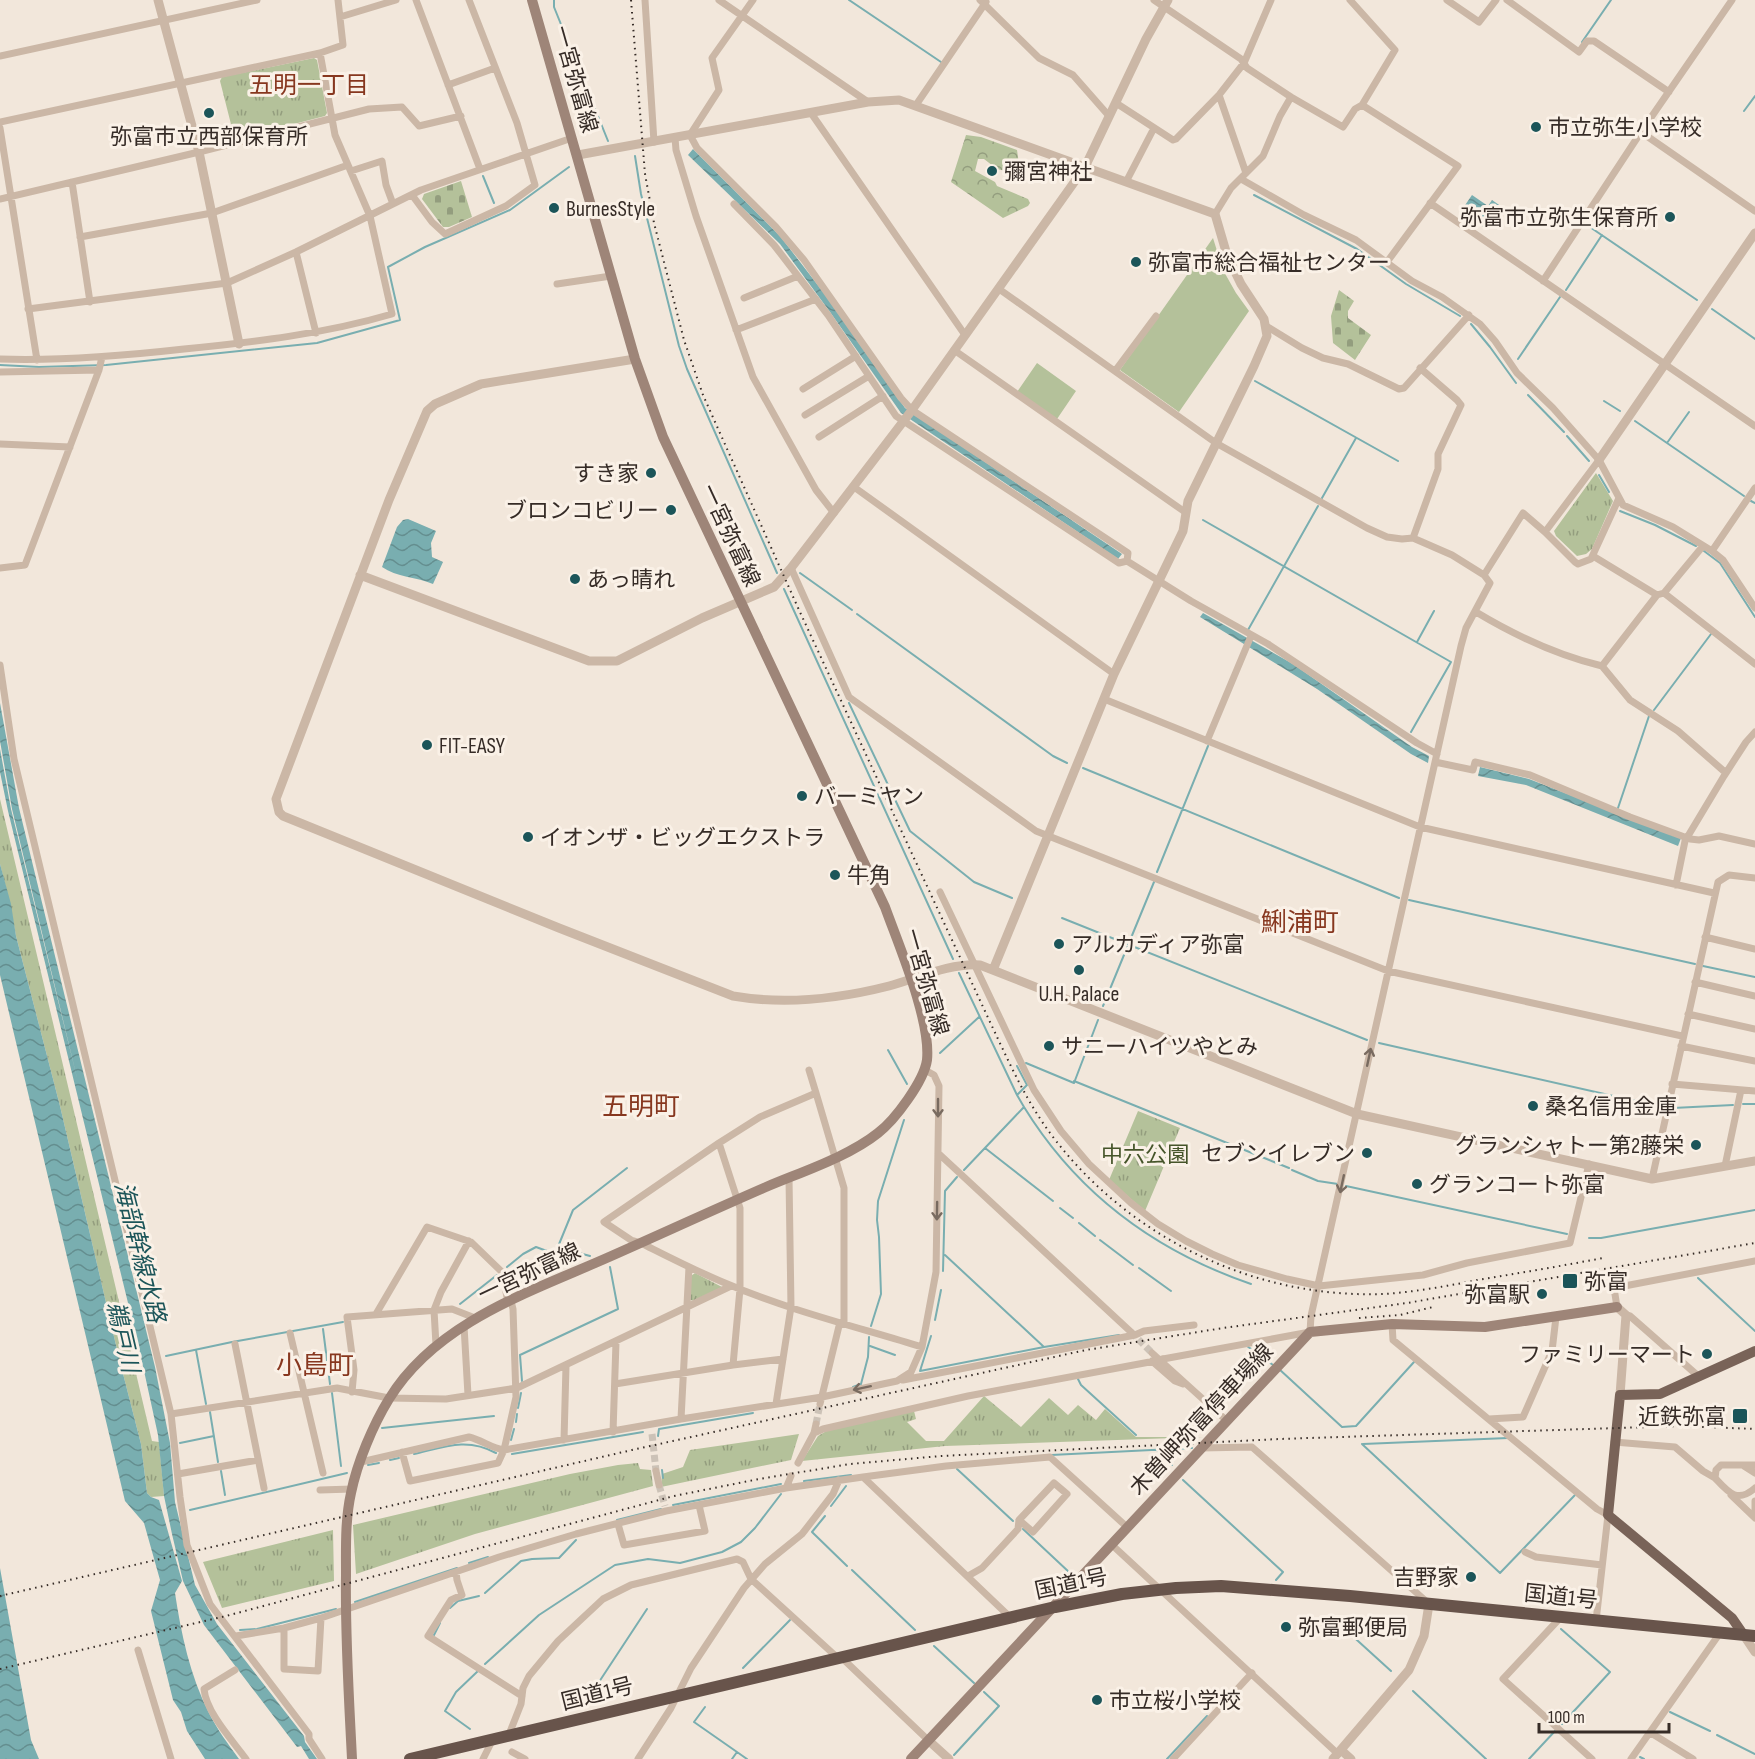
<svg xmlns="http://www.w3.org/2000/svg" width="1755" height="1759" font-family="'Sofia Sans Condensed','Noto Sans JP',sans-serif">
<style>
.grass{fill:url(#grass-tufts)}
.forest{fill:url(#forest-crowns)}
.cemetery{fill:url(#cemetery-stones)}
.pitch{fill:#b4c19a}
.water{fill:url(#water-waves)}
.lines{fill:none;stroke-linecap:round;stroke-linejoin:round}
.stream{stroke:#79aeb0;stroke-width:2}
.minor-tunnel{stroke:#ccc2b7;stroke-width:7;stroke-dasharray:7 3.5;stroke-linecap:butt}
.minor{stroke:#cbb7a6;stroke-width:7}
.tertiary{stroke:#cbb7a6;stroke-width:9}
.secondary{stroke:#9e8578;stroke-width:10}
.primary{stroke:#796358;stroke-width:10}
.trunk{stroke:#68544b;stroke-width:12}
.rail{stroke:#362c27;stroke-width:2;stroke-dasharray:1.5 4.5;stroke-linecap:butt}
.minor-bridge{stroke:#cbb7a6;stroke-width:7}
.oneway{stroke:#796b60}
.poi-dot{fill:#1c5559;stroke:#faf1e7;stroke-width:2}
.labels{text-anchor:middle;stroke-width:6;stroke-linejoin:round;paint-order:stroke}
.street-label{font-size:22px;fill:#362c27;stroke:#faf1e7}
.poi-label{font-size:22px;fill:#362c27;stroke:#faf1e7;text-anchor:start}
.park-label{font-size:22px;fill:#46552a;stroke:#faf1e7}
.neighbourhood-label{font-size:24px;fill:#87371f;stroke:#faf1e7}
.water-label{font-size:24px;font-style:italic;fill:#1c5559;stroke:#faf1e7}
.quarter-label{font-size:26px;fill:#87371f;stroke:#faf1e7}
</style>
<defs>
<pattern id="grass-tufts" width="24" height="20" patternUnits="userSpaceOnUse" patternTransform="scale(1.5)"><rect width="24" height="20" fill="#b4c19a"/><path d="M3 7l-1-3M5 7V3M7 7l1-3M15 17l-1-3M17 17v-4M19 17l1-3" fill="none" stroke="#939d7e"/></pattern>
<pattern id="forest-crowns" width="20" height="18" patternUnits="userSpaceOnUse" patternTransform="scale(1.5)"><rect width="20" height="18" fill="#b4c19a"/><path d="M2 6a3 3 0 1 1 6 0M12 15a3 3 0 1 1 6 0" fill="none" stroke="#939d7e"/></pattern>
<pattern id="cemetery-stones" width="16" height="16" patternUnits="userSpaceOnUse" patternTransform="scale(1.5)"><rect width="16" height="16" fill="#b4c19a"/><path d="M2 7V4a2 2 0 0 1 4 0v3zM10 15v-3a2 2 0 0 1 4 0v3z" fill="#939d7e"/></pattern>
<pattern id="water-waves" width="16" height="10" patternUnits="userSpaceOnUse" patternTransform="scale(1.5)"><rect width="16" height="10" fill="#79aeb0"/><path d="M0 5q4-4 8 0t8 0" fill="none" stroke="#648e8f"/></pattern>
</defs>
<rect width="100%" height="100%" fill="#f2e7db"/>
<path class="grass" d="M314,58L317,60L327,113L325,116L239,138L234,136L220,81L222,77Z
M1596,473L1613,501L1592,549L1586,554L1577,556L1556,536L1554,531Z
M0,799L152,1441L159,1442L164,1496L151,1497L147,1493L141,1444L119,1358L60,1106L16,936L10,904L0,864Z
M1138,1111L1180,1128L1145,1211L1109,1180Z
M695,1273L722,1287L695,1301L690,1300L691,1276Z
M984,1396L1021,1427L1049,1398L1068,1415L1078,1405L1096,1420L1105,1409L1136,1437H1204L945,1446L802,1461L818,1436L828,1430L914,1411L916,1419L907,1422L926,1441H944Z
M799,1434L791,1460L661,1487L662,1474L683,1467L690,1450Z
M638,1463L640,1469L651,1470L653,1486L475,1534L356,1574L353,1525L570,1474L618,1465Z
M333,1530L334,1581L222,1608L203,1562Z"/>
<path class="forest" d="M966,135L981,137L1017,150L1019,164L1014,173L997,169L984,159H978L975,171L995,182L997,186L1028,199L1030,203L1028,206L1003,218L951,182Z"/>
<path class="cemetery" d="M461,181L472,217L449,227H443L422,199L424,194Z
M1339,290L1354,301L1348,311V318L1371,335L1355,360L1333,343L1331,316Z"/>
<path class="pitch" d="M1213,238L1223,270L1236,293L1249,311L1179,412L1120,370Z
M1037,363L1076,391L1057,419L1017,392Z"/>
<path class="water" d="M693,149L780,236L837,310L905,408L1122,554L1118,559L901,413L830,312L780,244L688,155Z
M1472,195L1488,206L1492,200L1502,207L1486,229L1461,211Z
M408,519L436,531L431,543L432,557L443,562L433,584C417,577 396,577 382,567L397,527L403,520Z
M1203,613L1293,664L1412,747L1429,756L1428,763L1411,754L1317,689L1200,617Z
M0,703L19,808L155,1367L170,1443L175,1502L195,1585L217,1624L304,1736L305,1742L317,1759H309L301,1746L297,1747L204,1625L183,1581L172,1534L164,1496L158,1435L139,1348L8,811L0,772V749L11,809L79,1086L12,809L0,741Z
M1480,767L1529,779L1681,838L1678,846L1526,785L1478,776Z
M0,864L11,904L16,936L60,1106L119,1358L141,1444L147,1493L151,1497L159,1500L182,1581L175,1593C181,1633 190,1676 209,1713C217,1729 228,1744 239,1759H205L187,1731L181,1712L173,1700L151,1611L160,1580L144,1523L125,1501L0,975Z
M0,1568L31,1740L39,1759H0Z"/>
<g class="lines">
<path class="stream" d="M554,0V7L608,141
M849,0L941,62
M1582,42L1611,0
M1744,111L1755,96
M635,156L641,194L679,346L687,369L777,573
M483,176L494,203
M1254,195L1357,249L1406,284L1460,316
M1584,223L1697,300
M1566,290L1602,235
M1712,309L1755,339
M1471,324L1490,347L1516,383
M1518,359L1560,297
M0,365L39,367L106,365L317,343L400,320L388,267L425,247L510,210L569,167
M1255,381L1398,461
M1528,395L1564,432
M1604,401L1620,411
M1635,421L1744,496
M1567,436L1589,461
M1667,443L1689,412
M1599,475L1609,492
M1322,498L1356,438
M1751,501L1755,503
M1620,511L1655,525L1696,546
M1203,520L1451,662L1411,732
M1704,551L1720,563L1755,617
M800,573L852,610
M784,589L953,959
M857,614L1053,756L1067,763
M1248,630L1318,506
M1417,642L1434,611
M849,703L910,831L974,882L1012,898
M1654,710L1711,634
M1083,768L1399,898
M1618,808L1649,716
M1157,872L1208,746
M1409,900L1695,964
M1062,918L1367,1040
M1703,966L1755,977
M959,973L1017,1095
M1103,1006L1154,882
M1379,1043L1662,1107
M888,1050L907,1084
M940,1053L979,1017
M1026,1063L1074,1083L1098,1020
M1074,1081L1289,1168
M1743,1104H1755
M1024,1107C1077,1193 1155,1251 1251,1284
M1673,1108L1733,1105
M985,1148L1053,1201
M964,1170L1024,1107L1017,1095L1027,1085L1017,1066
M1292,1170L1318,1181L1338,1184
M1346,1186L1567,1234
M1060,1208L1073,1218
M1079,1223L1095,1236
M1589,1238H1601L1755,1210
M1100,1240L1133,1265
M557,1247L590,1256
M945,1255L1044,1347
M507,1267L523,1254L536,1247L555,1254L573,1210L627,1168
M1139,1268L1171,1291
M943,1271L945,1191L957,1177
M1698,1278L1755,1331
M460,1304L497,1275
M935,1320L941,1290
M871,1326L881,1294L879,1237L877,1220L878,1201L904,1120
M323,1329L330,1384
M931,1336L920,1371L1044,1347L1119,1335
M870,1346L895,1355
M1247,1346L1273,1365
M196,1350L206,1404
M166,1356L232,1342L343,1322
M1279,1369L1342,1427L1356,1426L1414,1362
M1078,1379L1081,1385L1136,1435
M522,1381L520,1355L618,1309L610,1267
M853,1387L861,1384L868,1357L869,1337
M332,1393L341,1466
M518,1408L521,1393
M210,1412L218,1462
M516,1422L517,1414
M382,1428L494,1416
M658,1436L659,1429L753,1413
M511,1440L514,1429
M180,1443L214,1436
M1362,1444L1500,1573L1575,1495
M1363,1444L1508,1438
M1157,1450L1172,1465
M414,1454C444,1447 467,1437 496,1453
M512,1454L643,1432
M1051,1455L1192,1448
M390,1460L399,1458
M368,1465L379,1463
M957,1469L1013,1521
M662,1470L663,1478
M221,1471L225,1495
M1183,1480L1283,1572L1276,1580
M804,1481L851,1475
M673,1505L781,1484
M831,1506L846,1486
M190,1510L347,1473
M825,1516L812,1532L847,1566
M617,1520L661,1509
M1023,1529L1070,1573
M469,1563L488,1557
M852,1570L915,1630
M485,1593L521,1561L532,1559L559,1558L576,1540
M355,1602L457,1568
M450,1608L458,1601L479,1596
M1336,1621L1391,1671
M1561,1629L1610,1672L1562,1724
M240,1630L257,1629L336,1609
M434,1635L440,1623
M934,1646L974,1683
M485,1664L539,1615L615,1565L648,1559L680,1563L722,1552L741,1542L755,1528L781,1494
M743,1668L790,1620
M597,1685L647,1609
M1413,1691L1486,1759
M705,1707L694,1722L737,1752
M1670,1712L1710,1731
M470,1729L445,1711L456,1692L479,1670
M1717,1735L1755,1754
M954,1755L999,1706L984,1692
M1640,1757L1644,1759
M732,1759L737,1752L747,1759
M1167,1759L1207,1716
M1529,1759L1555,1731"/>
<path class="minor-tunnel" d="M1131,1332L1152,1353
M816,1424L820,1404
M652,1434L656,1471
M659,1485L665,1506"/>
<path class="minor" d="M416,0L480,169
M645,0L654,142
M719,0L868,102
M753,0L712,58L719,90L690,135L697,148L776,227L804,260L901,398L912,410L1128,553L1127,561L1191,601L1268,644L1417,743L1437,754
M980,0L1039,58L1073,75L1109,116
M1154,0L1241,59L1247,68L1291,97
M1447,0L1479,22L1496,0
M1507,0L1579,52L1587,41H1594L1669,92
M1732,0L1641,132L1755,211
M340,17L396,0
M0,56L257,0
M448,85L495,68
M1219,95L1246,173
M1116,103L1173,140L1176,139L1219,95L1244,63L1271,0
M916,105L986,2
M1362,105L1458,166L1387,262
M811,113L965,335
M0,122L320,53L343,45L338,0
M0,128L37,360
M675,138L676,150L696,216L753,377L816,490L834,513
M351,171L382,161L386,185L393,204
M1241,179L1304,215L1356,240L1412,281L1442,297L1480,324L1495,341L1517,373L1553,408L1599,460L1623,505L1673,527L1712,551L1723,560L1755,608
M72,182L90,302
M1126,182L1154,128
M412,195L432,222L445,234L506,206L535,185L517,123L469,0
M0,199L199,152L369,109L402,107L419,126L461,116
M1430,203L1755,426
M734,204L774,245L828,315L896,416L1119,563L1127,561
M1215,214L1231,188L1263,156L1280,116L1291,97L1343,127L1355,109L1362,105L1395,50L1350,0
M80,237L212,213L348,165
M296,252L316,333
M1543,281L1641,132
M557,284L611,276
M999,289L1216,443L1367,528L1387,537L1402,539L1413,538L1452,555L1484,575L1490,583L1466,628L1461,646L1311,1316L1310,1332L1163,1359
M744,298L798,276
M28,309L227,283L296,252L421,190L572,138
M1266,326L1302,348L1323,358L1348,364L1399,389L1404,388L1469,315
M736,330L816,299
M954,350L1185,512
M0,359C61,361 122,356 184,349C254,342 324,334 392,314L370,216L335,135L320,53
M1115,371L1156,316
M0,372L99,370
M803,389L856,356
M805,415L869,376
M819,437L883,396
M0,444L70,447
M854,487L1114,674
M1545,532L1575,562L1578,564L1591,559L1619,498
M1413,538L1438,469V454L1461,405L1457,400L1420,368
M1712,551L1755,488
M1593,556L1657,595
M0,568L25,565L99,370L102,357
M791,568L849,697L1036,831L1388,971L1682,1036
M1484,575L1523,513L1545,532L1599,460
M1664,593L1755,664
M1476,612C1516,636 1556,655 1602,666L1657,595L1664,593L1703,546
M0,665L14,759L171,1414L180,1497L187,1545L210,1604L309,1734V1739L322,1759
M1602,666L1630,700L1678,731L1726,773
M1104,699L1420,827L1714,893
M1207,741L1251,636
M1435,762L1473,770L1475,762L1530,775L1630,817L1690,839L1699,840L1719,836L1755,844
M1676,885L1685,841L1724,776L1746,742L1755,732
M940,892L1034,1090L1061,1131L1089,1164L1131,1203L1158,1224L1186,1241L1212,1254L1238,1265L1287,1279L1319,1286L1423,1275L1467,1263L1570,1243L1589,1164
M1705,937L1755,949
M1695,982L1755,996
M1688,1014L1755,1029
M1681,1046L1755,1061
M809,1070L816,1093
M1672,1084L1755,1091
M719,1143L740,1208V1289L733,1365
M938,1153L1131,1332
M1725,1166L1741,1090
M1652,1179L1718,882L1729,875L1755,878
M1617,1307L1614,1288L1755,1261
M376,1314L427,1227L471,1242L502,1272L507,1297L511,1301L513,1309L516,1397L504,1450L498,1463L410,1481L402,1452
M1626,1315L1630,1316L1697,1375
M1392,1324L1393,1340L1597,1509L1608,1515L1596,1621
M464,1326L468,1395
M290,1333L323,1473
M235,1344L264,1488
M436,1345L434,1310L441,1292L469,1241
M1152,1353L1226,1420
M1152,1361L1175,1381L1183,1384
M903,1380L1135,1335L1144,1331L1194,1325
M615,1384L733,1365L783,1359
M352,1392L354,1370L347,1317L452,1309L475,1318
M776,1404L791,1307L789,1178
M820,1404L839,1326L844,1323V1188L816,1093L760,1117L719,1143L604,1222L631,1240L641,1243C669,1257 696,1271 725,1283C788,1310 857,1327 922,1347
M171,1414L337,1388L389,1398L446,1399L517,1388L731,1286
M681,1419L689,1267
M1489,1419L1523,1417L1552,1351L1556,1317
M613,1432L616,1342
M814,1433L823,1429L968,1396L1155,1361
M564,1440L566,1366
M1614,1442L1675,1447L1703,1471L1715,1478
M1201,1448L1252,1447L1427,1602
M361,1462L469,1437C482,1440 491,1448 504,1450L681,1419L822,1397L897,1381L911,1372L922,1347L936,1272L939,1086L934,1075L925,1070
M798,1463L814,1433L816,1424
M1755,1465H1721L1716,1470L1715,1478C1728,1492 1737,1504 1755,1488
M1744,1466L1755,1473
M656,1471L659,1485
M178,1474L258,1460
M791,1476L786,1488L863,1477L1011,1618
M863,1477L946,1466L1050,1457L1127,1527
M320,1490L352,1489
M1731,1495L1755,1518
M1755,1501V1510
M618,1524L624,1545L705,1531L699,1505
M1111,1544L1338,1754
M1525,1552L1536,1557L1602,1565
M456,1572L457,1580L462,1595L451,1600L428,1636L522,1696
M968,1576L982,1568L1018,1529L1019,1520L1054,1483L1067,1494L1033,1532L1019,1520
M751,1579L839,1659
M1561,1617L1503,1679L1592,1759
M284,1628V1669L318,1671L321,1618
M236,1636L284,1628L321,1618L499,1557L576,1534L666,1511L786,1488
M138,1650L171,1759
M842,1658L928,1740
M235,1670L204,1689C206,1712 232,1740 246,1759
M1651,1733L1693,1759
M508,1737L521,1704L523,1688L529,1676L558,1641L603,1599L631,1585L737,1559L743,1562L751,1579
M512,1752L525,1759
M483,1759L492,1741
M638,1759L671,1708L691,1668L744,1588L765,1564L802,1534L833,1494L839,1480
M1173,1759L1252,1673
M1631,1759L1720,1633"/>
<path class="tertiary" d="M158,0L199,152L239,344
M578,155L868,102L899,100L1215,214L1227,255L1241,284L1264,319L1267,336L1254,366L1188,501L1183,531L1114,674L993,970
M635,359L481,384L435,404L427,411L389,500L276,799L279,812L283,816L559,928L733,996C785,1005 838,999 889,986C918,978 950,963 980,965L1357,1114L1652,1179L1755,1161
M1599,460L1755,233
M360,575L589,661H617L702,618L774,587L791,568L912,410L1085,167L1146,39L1168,0
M1617,1307L1626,1315L1620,1395
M1743,1634L1755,1652
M928,1740L949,1759
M1341,1750L1351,1759
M1333,1759L1409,1670L1424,1636L1429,1604"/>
<path class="secondary" d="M352,1759C349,1698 345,1637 346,1575C346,1548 345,1520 351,1493C357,1463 373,1425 389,1399C436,1322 530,1292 609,1257C661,1234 713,1210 766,1187C801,1172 848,1157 878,1133C895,1120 924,1081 927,1060C931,1020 899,946 885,907L663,437L635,359L532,0
M911,1759L1310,1332L1392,1324L1485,1327L1617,1307"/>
<path class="primary" d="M1743,1634L1732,1618L1608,1515L1620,1395L1660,1394L1755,1351"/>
<path class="trunk" d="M410,1759L1055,1607L1122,1594L1176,1588L1221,1586L1350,1596L1755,1636"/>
<path class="rail" d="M631,0L645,174L654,223L684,340L703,395L799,610L990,1022C1008,1060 1025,1099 1050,1133C1127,1237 1254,1299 1384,1294C1415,1292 1447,1286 1478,1280C1520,1273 1561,1266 1603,1258
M1359,1318L1400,1315L1433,1307
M0,1596L632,1450L1086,1350L1223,1328L1407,1303L1755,1243
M0,1669L226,1616L674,1496L759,1479L850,1464L941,1456L1279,1439L1680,1426L1755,1429"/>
<path class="minor-bridge" d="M1155,1361L1163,1359"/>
</g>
<defs><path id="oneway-shaft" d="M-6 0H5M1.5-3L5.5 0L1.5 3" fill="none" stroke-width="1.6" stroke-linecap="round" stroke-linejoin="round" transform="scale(1.5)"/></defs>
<g class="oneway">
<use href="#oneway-shaft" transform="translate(1369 1057) rotate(-78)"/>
<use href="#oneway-shaft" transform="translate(938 1108) rotate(90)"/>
<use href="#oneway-shaft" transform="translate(1342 1184) rotate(102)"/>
<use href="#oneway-shaft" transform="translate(937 1211) rotate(91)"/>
<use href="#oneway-shaft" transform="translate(862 1388) rotate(168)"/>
</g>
<g class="poi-dot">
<circle cx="209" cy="113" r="6"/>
<circle cx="1536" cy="127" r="6"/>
<circle cx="992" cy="171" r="6"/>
<circle cx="554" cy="208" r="6"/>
<circle cx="1670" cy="217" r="6"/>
<circle cx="1136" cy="262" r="6"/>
<circle cx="651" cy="473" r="6"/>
<circle cx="671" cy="510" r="6"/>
<circle cx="575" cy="579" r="6"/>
<circle cx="427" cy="745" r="6"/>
<circle cx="802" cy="796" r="6"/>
<circle cx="528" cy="837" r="6"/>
<circle cx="835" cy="875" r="6"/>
<circle cx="1059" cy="944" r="6"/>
<circle cx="1079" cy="970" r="6"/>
<circle cx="1049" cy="1046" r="6"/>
<circle cx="1533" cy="1106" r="6"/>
<circle cx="1696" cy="1145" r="6"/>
<circle cx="1367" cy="1153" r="6"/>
<circle cx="1417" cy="1184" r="6"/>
<rect x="1562" y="1273" width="16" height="16" rx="3"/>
<circle cx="1542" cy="1294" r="6"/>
<circle cx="1707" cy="1354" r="6"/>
<rect x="1732" y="1408" width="16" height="16" rx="3"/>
<circle cx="1471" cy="1577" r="6"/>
<circle cx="1286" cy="1627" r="6"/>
<circle cx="1097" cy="1700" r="6"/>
</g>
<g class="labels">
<g class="street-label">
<text transform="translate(576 79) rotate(74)" y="8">一宮弥富線</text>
<text transform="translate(731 535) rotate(65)" y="8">一宮弥富線</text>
<text transform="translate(927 982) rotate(74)" y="8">一宮弥富線</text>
<text transform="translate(529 1272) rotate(-25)" y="8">一宮弥富線</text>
<text transform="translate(1201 1419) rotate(-47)" y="8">木曽岬弥富停車場線</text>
<text transform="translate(1071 1583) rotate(-12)" y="8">国道1号</text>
<text transform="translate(1561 1596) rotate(6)" y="8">国道1号</text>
<text transform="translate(597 1693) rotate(-14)" y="8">国道1号</text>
</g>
<g class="poi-label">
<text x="1548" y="135">市立弥生小学校</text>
<text x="209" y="144" text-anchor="middle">弥富市立西部保育所</text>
<text x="1004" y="179">彌宮神社</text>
<text x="566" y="216">BurnesStyle</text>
<text x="1658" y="225" text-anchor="end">弥富市立弥生保育所</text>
<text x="1148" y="270">弥富市総合福祉センター</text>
<text x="639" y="481" text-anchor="end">すき家</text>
<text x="659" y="518" text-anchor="end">ブロンコビリー</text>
<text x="587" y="587">あっ晴れ</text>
<text x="439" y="753">FIT-EASY</text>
<text x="814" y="804">バーミヤン</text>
<text x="540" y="845">イオンザ・ビッグエクストラ</text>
<text x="847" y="883">牛角</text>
<text x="1071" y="952">アルカディア弥富</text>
<text x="1079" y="1001" text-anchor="middle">U.H. Palace</text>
<text x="1061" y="1054">サニーハイツやとみ</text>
<text x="1545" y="1114">桑名信用金庫</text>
<text x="1684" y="1153" text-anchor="end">グランシャトー第2藤栄</text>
<text x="1355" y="1161" text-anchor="end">セブンイレブン</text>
<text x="1429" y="1192">グランコート弥富</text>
<text x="1584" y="1289">弥富</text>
<text x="1530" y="1302" text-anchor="end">弥富駅</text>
<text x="1695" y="1362" text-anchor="end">ファミリーマート</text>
<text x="1726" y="1424" text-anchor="end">近鉄弥富</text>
<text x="1459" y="1585" text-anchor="end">吉野家</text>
<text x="1298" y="1635">弥富郵便局</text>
<text x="1109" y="1708">市立桜小学校</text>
</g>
<g class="park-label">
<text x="1145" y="1162">中六公園</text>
</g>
<g class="neighbourhood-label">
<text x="309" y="93">五明一丁目</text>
</g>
<g class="water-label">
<text transform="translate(140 1252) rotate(76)" y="8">海部幹線水路</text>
<text transform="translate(123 1337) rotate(77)" y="8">鵜戸川</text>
</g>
<g class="quarter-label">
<text x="1300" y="931">鯏浦町</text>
<text x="641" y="1115">五明町</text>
<text x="315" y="1374">小島町</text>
</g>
</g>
<path d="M1539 1723v9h130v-9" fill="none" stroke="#362c27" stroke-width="3"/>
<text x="1548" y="1723" font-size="18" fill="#362c27" stroke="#faf1e7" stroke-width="4.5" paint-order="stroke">100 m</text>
</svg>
